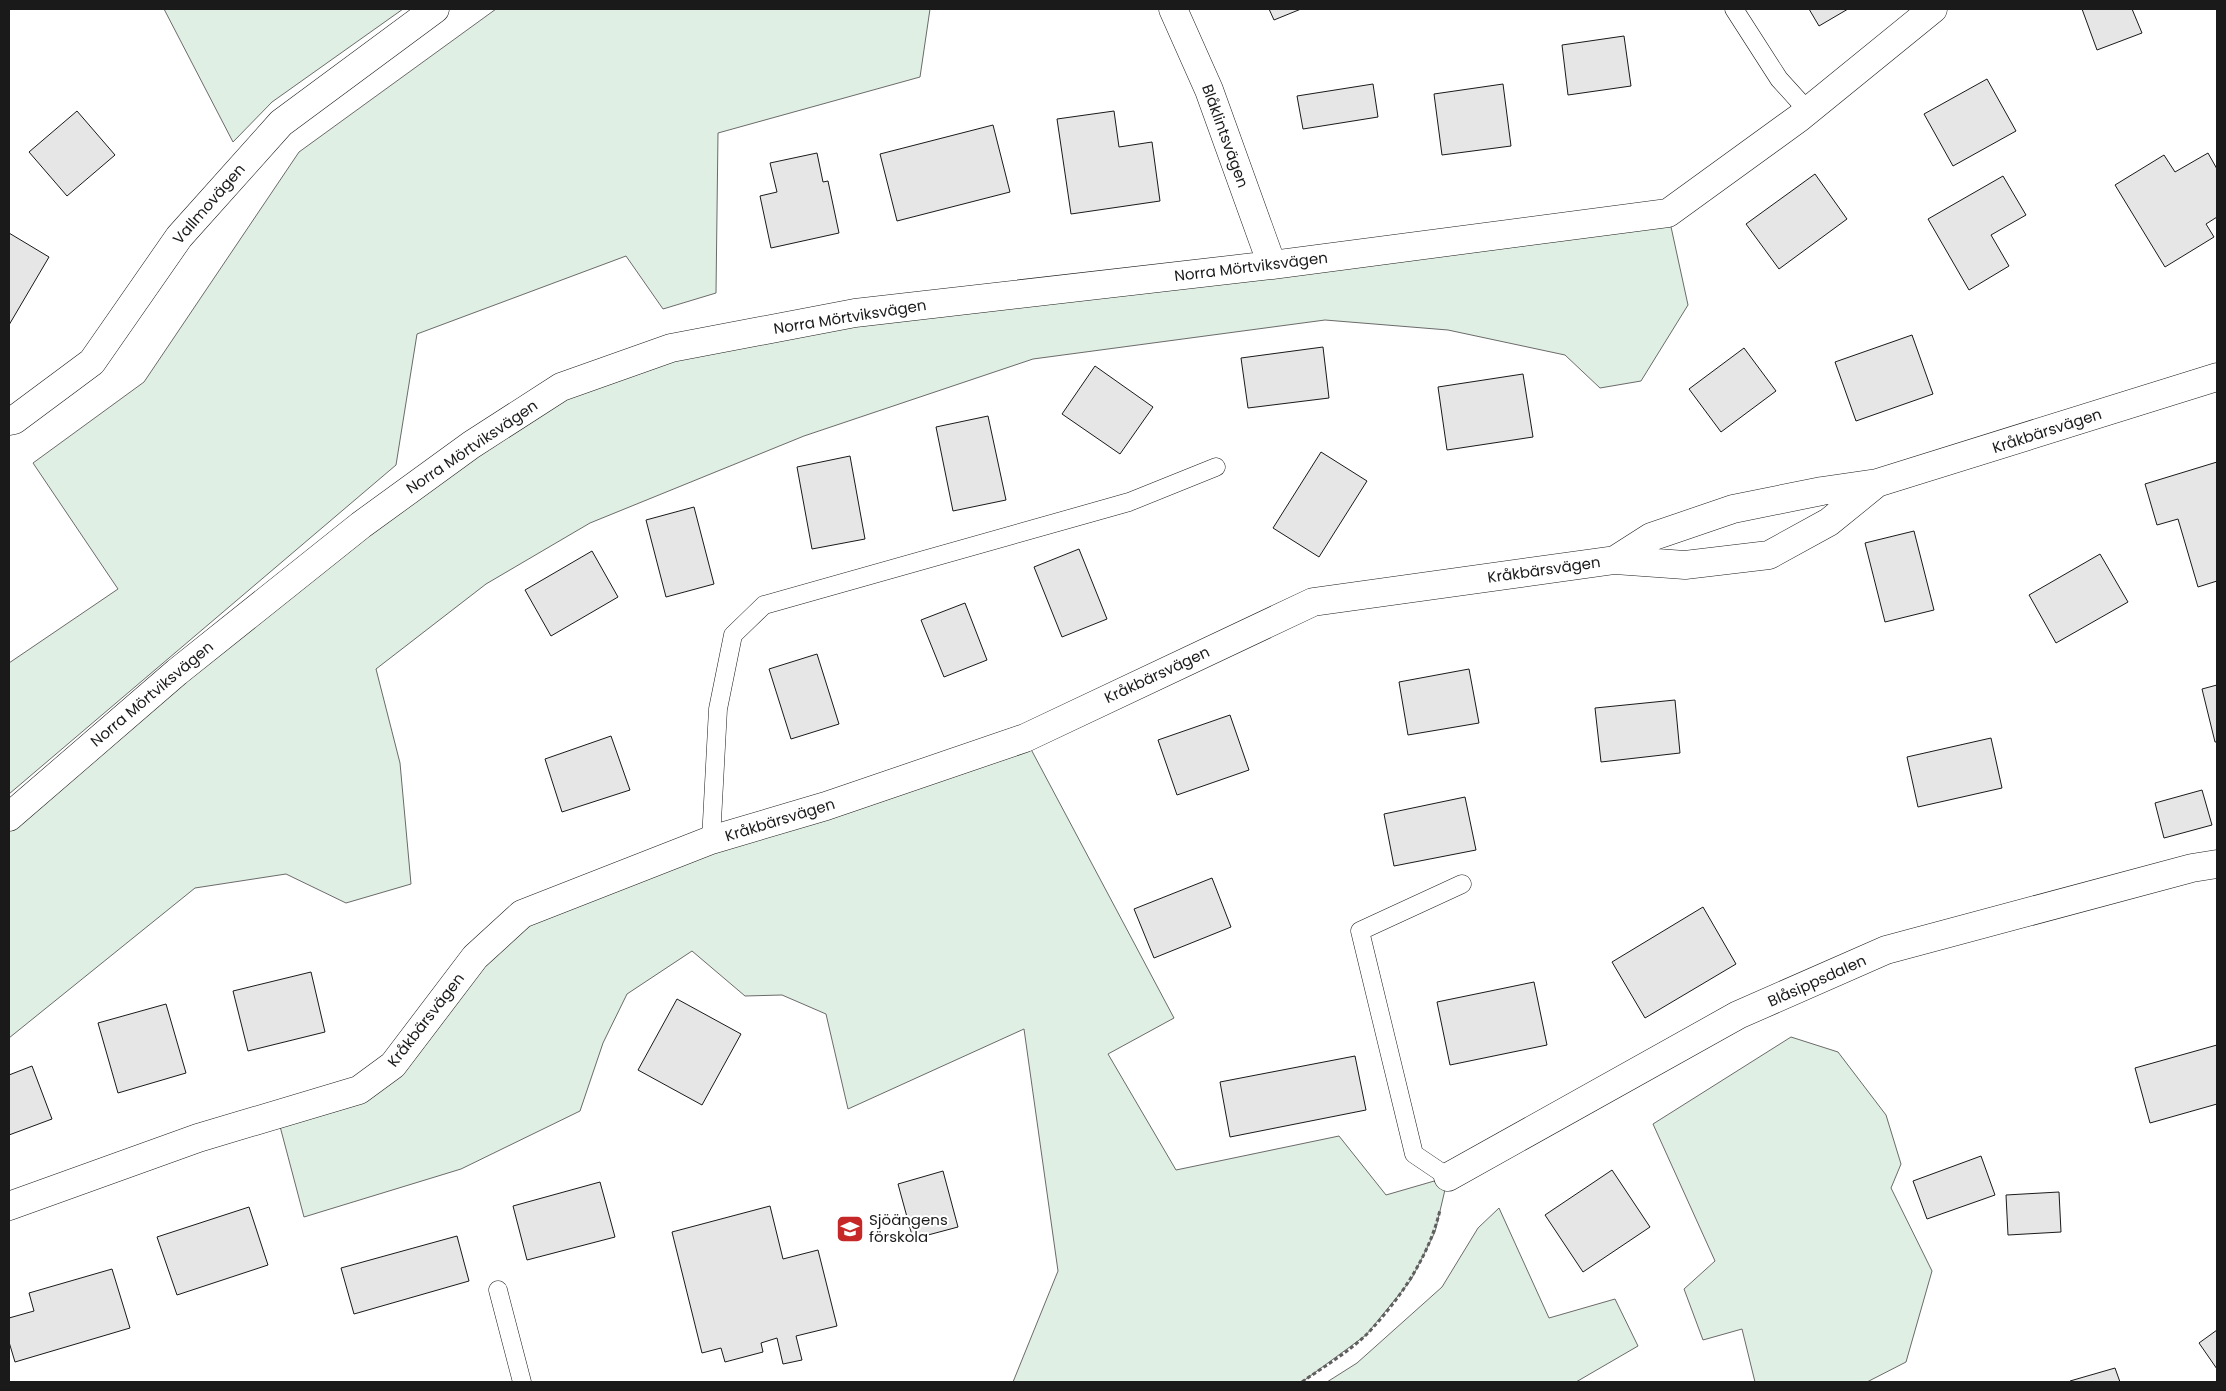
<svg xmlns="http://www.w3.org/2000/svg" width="2226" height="1391" font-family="Poppins,sans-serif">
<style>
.green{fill:#e0efe3;stroke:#6a6a6a}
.building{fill:#e6e6e6;stroke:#1a1a1a}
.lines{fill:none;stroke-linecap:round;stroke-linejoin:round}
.lane-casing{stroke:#1a1a1a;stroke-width:19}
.street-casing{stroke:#1a1a1a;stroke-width:29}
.path{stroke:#5f5f5f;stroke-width:3;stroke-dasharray:4 2.5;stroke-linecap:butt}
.lane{stroke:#fff;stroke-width:18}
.street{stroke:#fff;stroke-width:28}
.labels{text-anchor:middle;stroke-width:4;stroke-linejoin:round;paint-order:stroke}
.street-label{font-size:15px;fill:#1a1a1a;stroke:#fff}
.poi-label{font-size:15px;fill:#1a1a1a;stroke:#fff;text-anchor:start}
</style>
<rect width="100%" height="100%" fill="#fff"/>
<path class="green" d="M164,9H403L272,102L233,142Z
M496,9H930L920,77L718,133L716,293L663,309L626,256L417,334L396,465L9,794V663L118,589L33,463L144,382L299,152Z
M1668,213L1688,305L1641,381L1600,388L1565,355L1448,330L1325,320L1033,359L804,436L590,523L486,584L376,669L400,763L411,884L346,903L286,874L195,888L9,1038V817L471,445L671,348Z
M1025,738L1174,1018L1108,1054L1176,1170L1339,1136L1386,1195L1448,1177L1435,1232L1411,1280L1366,1335L1302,1382H1013L1058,1271L1024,1029L848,1109L826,1014L782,995L745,996L692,951L627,994L603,1043L580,1111L461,1169L304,1217L277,1115L359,1090L522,914Z
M1791,1037L1838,1052L1886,1115L1901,1164L1891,1188L1932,1271L1906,1362L1867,1382H1755L1742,1329L1703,1340L1684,1289L1715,1261L1653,1124Z
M1499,1208L1549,1318L1615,1299L1638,1346L1576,1382H1327L1357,1363L1442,1287L1478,1228Z"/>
<path class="building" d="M1269,9H1301L1274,20Z
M1809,9H1848L1819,26Z
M2082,9H2132L2142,33L2097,50Z
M1624,36L1631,86L1568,95L1562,45Z
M1987,79L2016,131L1953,166L1924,114Z
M1373,84L1378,117L1303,129L1297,96Z
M1503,84L1511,146L1442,155L1434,94Z
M77,111L115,155L67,196L29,152Z
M1114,111L1119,147L1152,142L1160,201L1071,214L1057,119Z
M993,125L1010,192L897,221L880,154Z
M817,153L823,182L828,181L839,233L771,248L760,196L777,192L770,163Z
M2208,153L2217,169V217L2206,224L2214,237L2165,267L2115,185L2164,155L2175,172Z
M1815,174L1847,219L1779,269L1746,224Z
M2003,176L2026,215L1991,235L2009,266L1969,290L1928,219Z
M9,233L49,257L9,325Z
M1912,335L1933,394L1856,421L1835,362Z
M1323,347L1329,398L1248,408L1241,358Z
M1744,348L1776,391L1721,432L1689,389Z
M1095,366L1153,407L1120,454L1062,414Z
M1523,374L1533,437L1447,450L1438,387Z
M988,416L1006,500L953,511L936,427Z
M1321,452L1367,481L1319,557L1273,528Z
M850,456L865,539L812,549L797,467Z
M2217,462V581L2198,587L2178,519L2157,525L2145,484Z
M694,507L714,584L666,597L646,520Z
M1914,531L1934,610L1885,622L1865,543Z
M1079,549L1107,619L1062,637L1034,567Z
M592,551L618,597L551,636L525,590Z
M2100,554L2128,602L2056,643L2029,595Z
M965,603L987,660L944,677L921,620Z
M817,654L839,724L791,739L769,669Z
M1469,669L1479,723L1408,735L1399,682Z
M2217,685V742H2215L2202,689Z
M1675,700L1680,753L1601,762L1595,708Z
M1230,715L1249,770L1177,795L1158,740Z
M611,736L630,790L562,812L545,759Z
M1991,738L2002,788L1918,807L1907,757Z
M2202,790L2212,825L2164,838L2155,803Z
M1465,797L1476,850L1394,866L1384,814Z
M1212,878L1231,927L1154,958L1134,909Z
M1703,907L1736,964L1645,1018L1612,962Z
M311,972L325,1032L248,1051L233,991Z
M1534,982L1547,1045L1450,1065L1437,1002Z
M677,999L741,1034L702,1105L638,1070Z
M166,1004L186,1073L118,1093L98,1023Z
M2217,1045V1104L2150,1123L2135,1068Z
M1355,1056L1366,1110L1230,1137L1220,1082Z
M32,1066L52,1119L9,1135V1075Z
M1981,1156L1995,1195L1927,1219L1913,1181Z
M1612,1170L1650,1227L1583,1272L1545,1215Z
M943,1171L958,1227L913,1239L898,1184Z
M600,1182L615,1237L527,1260L513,1206Z
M2059,1192L2061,1232L2008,1235L2006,1195Z
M770,1206L783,1259L818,1250L837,1326L796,1336L802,1360L783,1364L777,1338L761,1343L763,1352L725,1362L721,1348L702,1353L672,1232Z
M249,1207L268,1265L177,1295L157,1237Z
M457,1236L469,1281L354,1314L341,1268Z
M112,1269L130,1328L15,1362L9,1342V1318L34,1311L29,1293Z
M2217,1330V1369L2199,1343Z
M2115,1368L2120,1382H2070V1381Z"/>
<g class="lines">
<g class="lane-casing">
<path id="lane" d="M1734,9L1779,79L1808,111
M711,840L718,709L733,635L764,605L1129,502L1216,467
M1448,1177L1414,1154L1360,931L1462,884
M498,1290L522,1382"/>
</g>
<g class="street-casing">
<path id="street" d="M1173,9L1209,90L1272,265
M9,421L14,420L92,362L179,237L281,123L435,9
M1615,560L1651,537L1733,509L1822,491L1877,483L2217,377
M9,817L177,672L361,525L471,445L561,387L671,348L855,313L1272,265L1668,213L1799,118L1933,9
M1448,1177L1738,1015L1886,950L2192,868L2217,864
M9,1206L198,1138L359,1090L393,1065L475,957L522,914L711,840L826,806L1025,738L1313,602L1615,560L1685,565L1769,555L1829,522L1877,483"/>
</g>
<path class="path" d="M1302,1382C1323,1367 1349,1352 1367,1334C1400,1299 1429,1257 1440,1210"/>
<use href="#lane" class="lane"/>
<use href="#street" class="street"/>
</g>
<defs>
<g id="school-square" transform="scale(1.4375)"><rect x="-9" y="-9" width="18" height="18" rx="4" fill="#c62828" stroke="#fff"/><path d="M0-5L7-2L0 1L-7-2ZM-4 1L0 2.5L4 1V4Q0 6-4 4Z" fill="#fff"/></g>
</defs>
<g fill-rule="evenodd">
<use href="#school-square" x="850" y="1229"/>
</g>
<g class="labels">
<g class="street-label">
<text transform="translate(1225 136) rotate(70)" y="5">Blåklintsvägen</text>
<text transform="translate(209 204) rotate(-49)" y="5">Vallmovägen</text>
<text transform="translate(1251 267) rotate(-7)" y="5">Norra Mörtviksvägen</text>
<text transform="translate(850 317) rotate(-9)" y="5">Norra Mörtviksvägen</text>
<text transform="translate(2047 431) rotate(-18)" y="5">Kråkbärsvägen</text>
<text transform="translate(472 447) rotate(-34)" y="5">Norra Mörtviksvägen</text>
<text transform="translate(1544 570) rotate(-8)" y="5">Kråkbärsvägen</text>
<text transform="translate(1157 675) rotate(-25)" y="5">Kråkbärsvägen</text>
<text transform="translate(152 694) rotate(-40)" y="5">Norra Mörtviksvägen</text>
<text transform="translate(780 820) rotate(-17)" y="5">Kråkbärsvägen</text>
<text transform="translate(1817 981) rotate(-24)" y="5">Blåsippsdalen</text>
<text transform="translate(426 1020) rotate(-52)" y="5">Kråkbärsvägen</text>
</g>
<g class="poi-label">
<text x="869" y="1225">Sjöängens<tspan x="869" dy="17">förskola</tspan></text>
</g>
</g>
<rect width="2226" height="1391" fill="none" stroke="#1a1a1a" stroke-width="20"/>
</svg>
